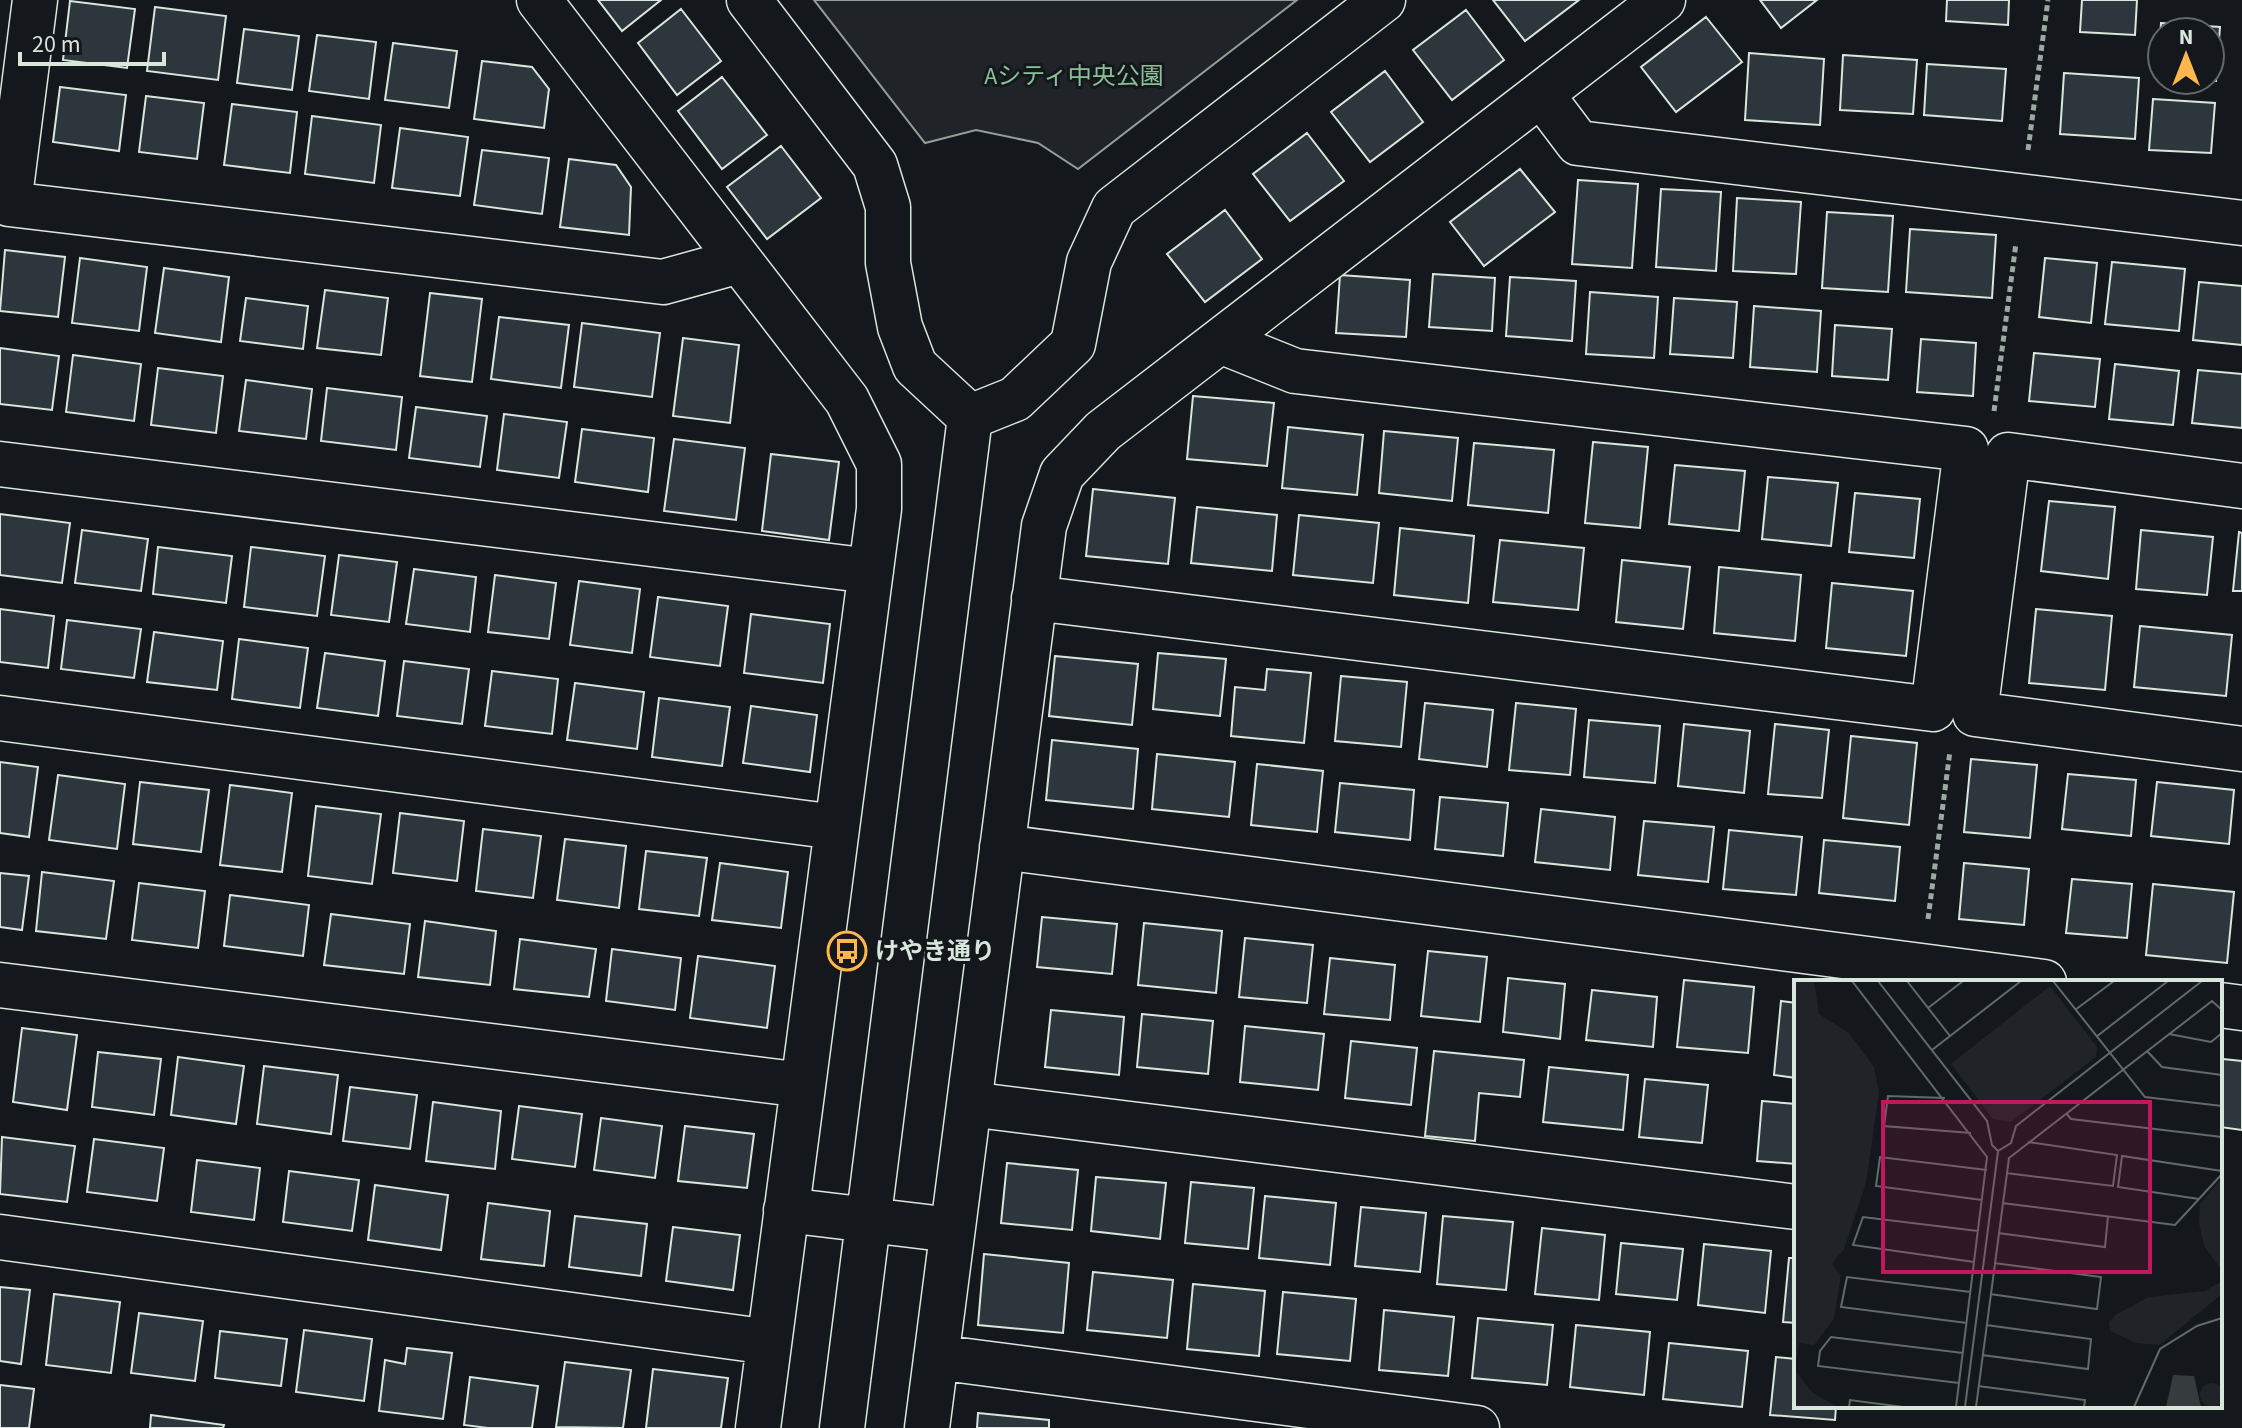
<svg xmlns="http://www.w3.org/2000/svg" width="2242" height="1428" font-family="'Source Sans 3','Noto Sans JP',sans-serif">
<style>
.green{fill:#202428;stroke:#939e99;stroke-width:2}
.building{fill:#2c363c;stroke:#d8e6dc;stroke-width:2}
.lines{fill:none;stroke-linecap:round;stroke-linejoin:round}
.minor-casing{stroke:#d8e6dc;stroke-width:47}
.path{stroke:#9da8a2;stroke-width:5;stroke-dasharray:6 4;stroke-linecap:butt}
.minor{stroke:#14181c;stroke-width:44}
.labels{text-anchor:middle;stroke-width:6;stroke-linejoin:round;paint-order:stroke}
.park-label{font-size:24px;fill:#8ac095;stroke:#14181c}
.poi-label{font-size:24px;font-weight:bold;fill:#d8e6dc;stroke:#14181c;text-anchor:start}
.inset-road{fill:none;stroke:#626a69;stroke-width:2}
.view{fill:#c2185b;fill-opacity:0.15;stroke:#c2185b;stroke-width:4}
.inset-edge{fill:none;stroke:#d8e6dc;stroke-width:4}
</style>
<rect width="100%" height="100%" fill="#14181c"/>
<path class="green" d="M814,0H1297L1078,169L1038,143L976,130L925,143Z"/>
<path class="building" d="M598,0H661L622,31Z
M1493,0H1579L1525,41Z
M1760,0H1817L1781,28Z
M1947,0H2009L2008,25L1946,21Z
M2082,0H2137L2135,35L2080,32Z
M70,1L135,9L127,68L63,60Z
M155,7L226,16L218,80L147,71Z
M681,9L721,61L677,95L638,43Z
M1466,10L1504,60L1452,100L1413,50Z
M1706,17L1742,62L1676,112L1641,67Z
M2161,23L2220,27L2216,81L2201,80H2210V32H2162V77H2157Z
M244,29L299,36L292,90L237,83Z
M317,35L376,42L369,99L309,91Z
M393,43L457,51L449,108L385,100Z
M1749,53L1824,59L1820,125L1745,120Z
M1843,55L1917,60L1913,114L1840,110Z
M482,61L532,67L549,89L544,128L474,119Z
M1927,64L2006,69L2002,121L1924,115Z
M1385,71L1423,122L1370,162L1331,112Z
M2064,73L2139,78L2135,139L2060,134Z
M722,77L767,135L722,169L678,111Z
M60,87L126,95L119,151L53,142Z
M146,96L204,103L197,159L139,152Z
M2153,99L2215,103L2211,153L2149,150Z
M232,104L297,112L290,173L224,165Z
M312,116L381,125L374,183L305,174Z
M400,128L468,137L460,196L392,188Z
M1307,133L1344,181L1290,221L1253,174Z
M781,146L821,198L767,239L727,187Z
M482,150L549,158L542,214L474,205Z
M569,159L616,165L631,187L629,235L560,227Z
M1520,169L1555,212L1484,266L1450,222Z
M1578,180L1638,184L1632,268L1572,264Z
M1661,189L1721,192L1716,271L1656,267Z
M1737,198L1801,202L1796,274L1733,271Z
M1225,210L1262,259L1205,302L1167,254Z
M1827,212L1893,216L1888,292L1822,288Z
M1910,229L1996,235L1992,298L1906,292Z
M5,250L65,257L58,317L0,311Z
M80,258L147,267L139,331L72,323Z
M2045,258L2097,263L2091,323L2039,317Z
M2112,262L2185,269L2179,331L2105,324Z
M164,268L229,277L221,342L155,333Z
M1433,274L1495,278L1492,331L1429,327Z
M1340,275L1410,280L1406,337L1336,333Z
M1510,277L1576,281L1572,341L1506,336Z
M2199,282L2242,286V345L2193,340Z
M325,290L388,298L381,355L317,348Z
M1590,292L1658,297L1654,358L1586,354Z
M430,293L482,299L472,382L420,376Z
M246,298L308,306L303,349L240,341Z
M1674,298L1737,302L1733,358L1670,354Z
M1754,306L1821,311L1817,372L1750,367Z
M499,317L569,325L561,388L491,379Z
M582,323L660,333L652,397L574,387Z
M1835,325L1892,329L1888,380L1832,376Z
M683,338L739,345L730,423L673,416Z
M1921,339L1976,343L1973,396L1917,392Z
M0,348L59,356L52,410L0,404Z
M2034,353L2100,359L2095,407L2029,401Z
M73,355L141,364L134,421L66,412Z
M2115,364L2179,371L2173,425L2109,419Z
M158,368L223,376L216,433L151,425Z
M2198,370L2242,374V428L2192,423Z
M246,380L312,389L306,439L239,431Z
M327,388L402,397L396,450L321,441Z
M1193,396L1274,403L1267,466L1187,459Z
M416,407L487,416L480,467L409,458Z
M504,414L567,422L559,478L497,470Z
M1288,427L1363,435L1357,495L1282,488Z
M582,429L654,438L648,492L575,482Z
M1384,431L1458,438L1452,501L1379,493Z
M674,439L745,448L736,520L664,511Z
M1593,442L1648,447L1640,528L1585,523Z
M1474,443L1554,450L1548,513L1468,505Z
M771,454L839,462L829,540L762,531Z
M1675,465L1745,471L1739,531L1669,524Z
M1768,477L1838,483L1831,546L1762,539Z
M1093,489L1175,498L1168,564L1086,556Z
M1855,493L1920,499L1914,558L1849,552Z
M2049,501L2115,507L2108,579L2041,571Z
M1197,507L1277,515L1272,571L1191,563Z
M0,514L70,523L62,583L0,575Z
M1299,515L1379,523L1373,583L1293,575Z
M1400,528L1474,536L1468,603L1394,595Z
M82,530L148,539L141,591L75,583Z
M2141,530L2213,537L2207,595L2136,589Z
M2239,532L2242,533V591H2233Z
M1500,540L1584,548L1578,610L1493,602Z
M158,547L232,556L226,603L153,594Z
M251,547L325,556L317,616L244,607Z
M339,555L397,562L389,622L331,615Z
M1622,560L1690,567L1683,629L1616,622Z
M1719,567L1801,575L1795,641L1714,633Z
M414,569L476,577L470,632L406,624Z
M495,575L556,583L549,639L488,632Z
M579,581L640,589L632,653L570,645Z
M1832,583L1913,591L1906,656L1826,648Z
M658,597L728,606L720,666L650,657Z
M0,609L54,616L48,668L0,662Z
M2036,609L2112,616L2105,690L2029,683Z
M751,614L830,624L823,683L744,673Z
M67,620L141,629L134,678L61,669Z
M2140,626L2232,635L2226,696L2134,687Z
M154,632L223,641L217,690L147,682Z
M239,639L308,648L300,708L232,699Z
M325,653L385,661L378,716L317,708Z
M1158,653L1226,659L1220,716L1153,709Z
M1055,656L1138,664L1132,725L1049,716Z
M404,661L469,669L462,724L397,716Z
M1267,669L1311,673L1304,743L1231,736L1235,687L1265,690Z
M492,671L558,679L552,734L485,726Z
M1341,676L1407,682L1401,747L1335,741Z
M575,683L644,692L637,749L567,740Z
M659,698L730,707L722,766L652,757Z
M1425,703L1493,710L1487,767L1419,759Z
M1516,703L1576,709L1570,775L1509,770Z
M751,706L817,715L810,772L743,763Z
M1589,720L1660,726L1655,783L1584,777Z
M1684,724L1750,731L1744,793L1678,786Z
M1775,724L1829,730L1822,798L1768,794Z
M1851,736L1917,743L1909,825L1843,818Z
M1052,740L1138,749L1133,809L1046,800Z
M1157,754L1235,762L1229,817L1152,809Z
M1971,759L2037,765L2030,838L1964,832Z
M0,762L38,767L29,837L0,833Z
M1257,764L1323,771L1317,832L1251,825Z
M2068,774L2136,780L2131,836L2062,829Z
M58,775L125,784L117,849L49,840Z
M140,782L209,790L201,852L133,844Z
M2157,782L2234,790L2229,844L2151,836Z
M1340,783L1414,790L1410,840L1335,832Z
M230,785L292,793L282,872L220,865Z
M1440,797L1508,803L1503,856L1435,849Z
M316,806L381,814L372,884L308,876Z
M1541,809L1615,817L1610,870L1535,862Z
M400,813L464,821L457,881L393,873Z
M1644,821L1714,827L1708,882L1638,875Z
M483,829L541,836L533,898L476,891Z
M1729,830L1802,837L1796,895L1723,889Z
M565,839L626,846L619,908L557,900Z
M1824,840L1900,847L1895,901L1819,893Z
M646,851L707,858L699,916L639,909Z
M720,863L788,872L781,928L712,920Z
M1964,863L2029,869L2024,925L1959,919Z
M42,872L114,881L106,939L36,931Z
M0,873L29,876L22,930L0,927Z
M2072,879L2132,884L2127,938L2066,933Z
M139,883L205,891L198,948L132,940Z
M2153,884L2234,892L2227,963L2146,955Z
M230,895L309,905L303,956L224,946Z
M331,914L410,924L404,974L324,965Z
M1042,917L1117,924L1112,974L1037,967Z
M425,921L496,931L490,985L418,977Z
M1144,923L1222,931L1216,993L1138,985Z
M1245,938L1313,945L1307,1003L1239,997Z
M520,939L596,949L589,997L514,989Z
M612,949L681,958L675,1010L606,1001Z
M1428,951L1487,957L1480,1022L1421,1016Z
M698,956L775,966L767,1028L690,1018Z
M1330,958L1395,965L1390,1020L1324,1014Z
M1508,978L1565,984L1560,1039L1503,1032Z
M1684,980L1754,987L1748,1053L1677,1047Z
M1592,990L1657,997L1653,1047L1586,1040Z
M1781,1001L1796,1003V1078L1774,1075Z
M1051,1010L1124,1017L1119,1075L1045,1067Z
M1142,1014L1213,1021L1208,1074L1137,1067Z
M1245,1026L1324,1034L1318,1090L1240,1082Z
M22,1028L77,1035L67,1110L13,1102Z
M1351,1041L1417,1048L1411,1105L1345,1098Z
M1434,1051L1524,1060L1520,1097L1479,1093L1475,1141L1425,1136Z
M98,1052L161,1059L154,1115L92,1107Z
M178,1057L244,1066L236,1124L171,1115Z
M2223,1059L2242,1061V1130L2220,1127Z
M264,1066L338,1075L331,1134L257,1124Z
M1549,1067L1628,1075L1623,1130L1543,1122Z
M1645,1079L1708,1085L1702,1143L1639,1137Z
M350,1087L417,1095L410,1149L343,1141Z
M1762,1101L1796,1104V1164L1757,1161Z
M433,1102L501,1111L495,1169L426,1161Z
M519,1106L582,1114L575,1167L512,1159Z
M601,1118L662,1126L655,1178L594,1170Z
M685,1126L754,1134L747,1188L678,1181Z
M2,1137L75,1146L67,1202L0,1194Z
M94,1139L164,1148L157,1201L87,1192Z
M197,1160L260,1168L254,1220L191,1212Z
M1007,1163L1078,1170L1072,1230L1001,1223Z
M289,1171L359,1180L352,1231L283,1222Z
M1096,1177L1166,1183L1160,1239L1091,1231Z
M1191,1182L1254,1188L1248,1249L1185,1243Z
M375,1185L448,1195L441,1250L368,1240Z
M1265,1196L1336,1203L1330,1265L1259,1258Z
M488,1203L550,1211L544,1266L481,1259Z
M1361,1207L1426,1213L1420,1272L1355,1266Z
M575,1216L647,1224L641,1276L569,1267Z
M1443,1216L1513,1222L1506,1290L1437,1284Z
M673,1227L740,1235L733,1290L666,1281Z
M1542,1228L1605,1235L1599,1300L1535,1294Z
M1621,1243L1683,1249L1677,1300L1616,1294Z
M1704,1244L1771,1251L1765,1313L1698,1305Z
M984,1254L1069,1263L1063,1333L978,1325Z
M1789,1258H1796V1323L1783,1322Z
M1093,1272L1173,1280L1167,1338L1087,1330Z
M1193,1284L1265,1291L1259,1356L1187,1349Z
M0,1287L30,1290L21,1364L0,1361Z
M1283,1292L1356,1299L1350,1361L1277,1354Z
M54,1294L120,1302L111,1373L46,1365Z
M1384,1310L1454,1317L1448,1376L1379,1370Z
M139,1313L203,1321L195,1381L131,1373Z
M1478,1318L1553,1325L1547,1385L1472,1378Z
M1576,1325L1650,1332L1644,1395L1570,1387Z
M304,1330L372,1339L364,1401L296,1392Z
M220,1331L287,1339L281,1386L215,1378Z
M1669,1343L1748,1351L1742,1407L1663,1399Z
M407,1348L452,1353L443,1419L379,1411L385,1360L405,1364Z
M1776,1357L1796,1359V1406H1836L1835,1420L1770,1415Z
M565,1362L631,1370L623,1428L556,1427Z
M653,1369L728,1378L721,1428H646Z
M470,1377L538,1386L532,1428H488L464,1425Z
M0,1385L34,1389L29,1428H0Z
M978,1413L1049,1420V1428H977Z
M151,1415L224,1425L223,1428H150Z"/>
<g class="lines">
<g class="minor-casing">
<path id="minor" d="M35,0L9,204L663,282L739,261
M539,0L847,400L879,464V509L758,1428
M749,0L875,165L888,207V263L900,327L915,366L970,417
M1541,94L1578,143L2242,223
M0,464L871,571
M2242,486L2008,455L1975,714L2242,749
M1034,598L1933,709L1966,449L1295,371L1220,341
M0,718L836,827
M1002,847L2044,982
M0,985L803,1085
M2220,1005L2242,1008
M969,1104L1796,1207
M786,1210L952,1230
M0,1237L769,1342
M936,1357L1477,1428
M842,1428L970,417L1015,399L1073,344L1089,262L1114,208L1383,0
M927,1428L1044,526L1062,474L1103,431L1663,0"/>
</g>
<path class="path" d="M2028,150L2048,0
M1994,411L2016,243
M1928,919L1950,751"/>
<use href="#minor" class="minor"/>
</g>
<defs>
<g id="bus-ring" transform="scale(2)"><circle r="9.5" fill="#14181c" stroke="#ffb74d" stroke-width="1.5"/><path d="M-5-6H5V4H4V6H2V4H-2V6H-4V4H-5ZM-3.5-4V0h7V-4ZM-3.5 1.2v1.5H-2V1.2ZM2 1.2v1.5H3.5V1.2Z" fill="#ffb74d"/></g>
</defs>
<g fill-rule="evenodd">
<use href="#bus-ring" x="847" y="951"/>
</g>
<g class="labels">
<g class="park-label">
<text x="1074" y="84">Aシティ中央公園</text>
</g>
<g class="poi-label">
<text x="875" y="959">けやき通り</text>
</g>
</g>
<g transform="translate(1794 980)">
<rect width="428" height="428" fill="#14181c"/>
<path d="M0,1H20L25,34L55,53L80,87L85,112L72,203L50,269L38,284L47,295L40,339L20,365L5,363L1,391L19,413L44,427H0ZM256,6L303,67L302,77L217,142L199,139L157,84ZM428,198V290L410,266L405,243L406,224ZM428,290V314L365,365L342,363L316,351L315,342L323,334L355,317L411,311L426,302ZM406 415a12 12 0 1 1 24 0a12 12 0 1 1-24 0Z" fill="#202428"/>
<path d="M379,395L400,396L407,427H372Z" fill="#363b3e"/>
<path class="inset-road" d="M58,1L193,177L162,427M84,1L193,141L198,165L204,171M113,1L156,56M259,1L351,117L428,126M134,28L169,1M281,30L320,1M375,54L417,62L428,53M302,57L374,1M138,70L227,1M353,71L368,87L428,95M151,118L94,116L90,146L177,153M272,133L277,139L428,157M212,193L319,206L323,175L234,162M405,219L324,207L328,176L428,191M188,220L82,206L86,177L193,190M208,223L381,245L428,194M204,253L311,267L314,236M180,282L59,265L69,237L184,251M196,314L303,329L307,297L200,283M173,343L47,327L53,297L177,312M188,375L294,389L297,359L192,345M165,403L24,386L26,371L37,357L169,373M184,406L291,420L290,427M55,427L56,420L109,427M171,427L204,171L217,163L222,146L408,1M182,427L215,178L418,21L428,30M340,427L366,369L403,346L428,338"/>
<path class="view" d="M89,122H356V292H89Z"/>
<rect width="428" height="428" class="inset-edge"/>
</g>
<g transform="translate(2186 56)"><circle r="38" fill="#14181c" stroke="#626a69" stroke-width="2"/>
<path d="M0-6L14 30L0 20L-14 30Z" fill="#ffb74d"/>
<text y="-12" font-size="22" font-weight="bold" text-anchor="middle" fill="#d8e6dc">N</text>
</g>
<path d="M20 52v12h144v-12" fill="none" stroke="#d8e6dc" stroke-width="4"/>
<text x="32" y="52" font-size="24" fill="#d8e6dc" stroke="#14181c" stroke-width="6" paint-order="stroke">20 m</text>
</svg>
